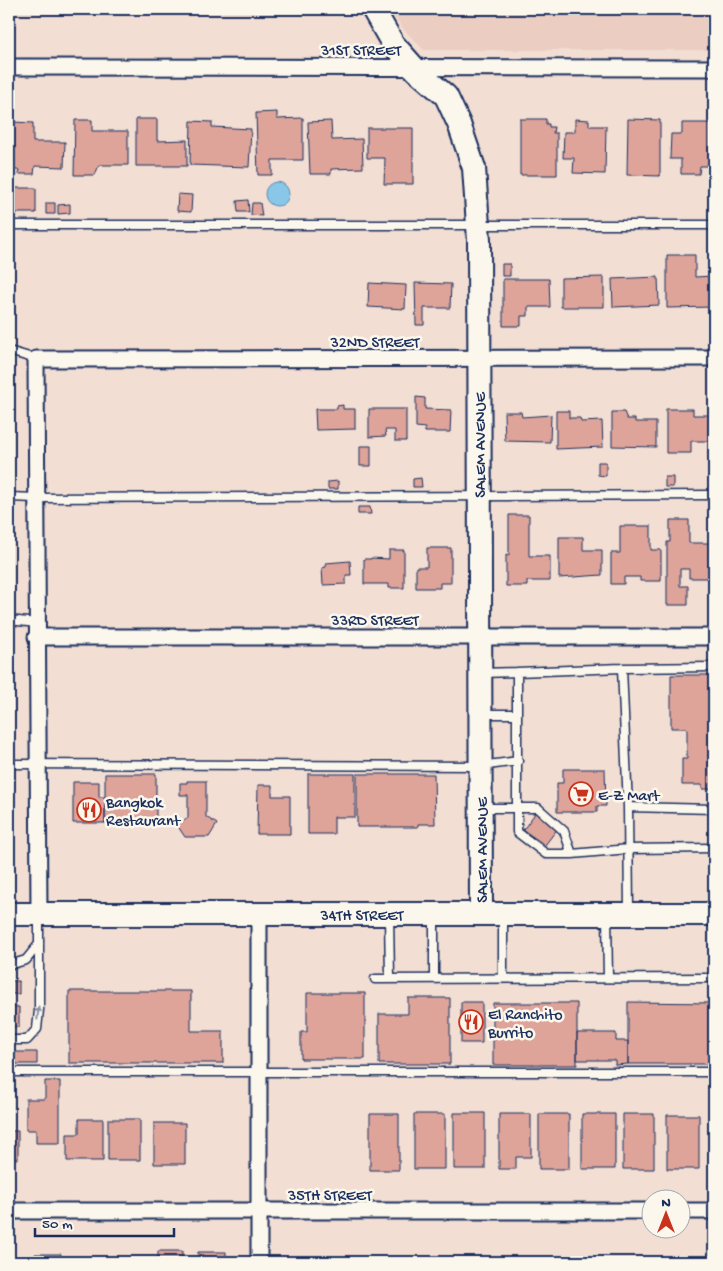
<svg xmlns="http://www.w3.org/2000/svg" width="723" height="1271" font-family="'Gochi Hand',sans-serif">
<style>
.built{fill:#eccdc2}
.water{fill:#89c7e9;stroke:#5d8ab1}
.building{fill:#dea49a;stroke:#1b2f5e}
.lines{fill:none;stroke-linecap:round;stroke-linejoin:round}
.lane-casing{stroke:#1b2f5e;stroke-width:11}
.street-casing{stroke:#1b2f5e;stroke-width:19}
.secondary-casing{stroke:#1b2f5e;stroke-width:26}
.lane{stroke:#fbf7ec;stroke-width:8}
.street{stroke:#fbf7ec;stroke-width:15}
.secondary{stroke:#fbf7ec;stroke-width:22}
.oneway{fill:#8b93a5}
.labels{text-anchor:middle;stroke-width:5;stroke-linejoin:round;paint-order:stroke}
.street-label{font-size:16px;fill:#1b2f5e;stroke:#fbf7ec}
.poi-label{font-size:16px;fill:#1b2f5e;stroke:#fbf7ec;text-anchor:start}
</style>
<rect width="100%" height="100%" fill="#f2ded3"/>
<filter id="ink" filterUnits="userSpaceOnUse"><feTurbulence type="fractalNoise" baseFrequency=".02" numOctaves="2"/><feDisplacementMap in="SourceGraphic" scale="10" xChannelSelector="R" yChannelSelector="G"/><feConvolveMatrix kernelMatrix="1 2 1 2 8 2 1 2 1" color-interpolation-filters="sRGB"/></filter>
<g filter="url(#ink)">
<path class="built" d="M388,9H714V50H424L405,31Z"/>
<path class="water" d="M265 194a12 12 0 1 1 24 0a12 12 0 1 1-24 0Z"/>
<path class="building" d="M277,112V119L303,118V160H272V175H258L256,113Z
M136,119H157V141L187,140V166H136Z
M520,119H546V124H549V127H554L553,133H557V175H520Z
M575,119L589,120V126H606L605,174L573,173L574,158H563L564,132H575Z
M628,119L660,120V176L627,175Z
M75,120H92V131H128V165H99L95,175H74Z
M191,121L212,122V127L251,129L249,167L190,165Z
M331,121L332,140L362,139L363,168L331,169V174H310L308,122Z
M12,122L33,123V142H65L64,167L35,166L34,174H18L19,170H11Z
M682,123H712L711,166H700L699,174H681V159H670L671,134H682Z
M367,128H413V184H384L385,158H367Z
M13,188H36V213H12Z
M178,194L192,195L191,212L177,211Z
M248,200L249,212H238L237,201Z
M46,203H55V214H46Z
M252,203H260L262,216L251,215Z
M70,204V213L58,214V205Z
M667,255H695V277L713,276V307L667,308Z
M502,264H510V276H502Z
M604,277V307H561V278Z
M658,277L659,305L613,307L612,279Z
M503,279H549L550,307H528V316H521V326H503Z
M369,283L406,285L405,309L368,307Z
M415,283L451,284L450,308H424V325H416Z
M416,397L425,398V409L451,410L450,432H425V428L416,427Z
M343,405V409H355V429L316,430L315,409H337V406Z
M369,409H406V441H395V430H385L386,436L369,437Z
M666,409H693V415H711V441H691V453H666Z
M556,411H569V418H580L581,422L602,421L603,447L556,449Z
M504,412H521L522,417L551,415L550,442L505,441Z
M612,412H624L627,419H635V422H656V447L612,446Z
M360,446H371V466H360Z
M598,462H606V476L598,475Z
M665,477H673V487H665Z
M421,478L422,487H413V479Z
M338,481V489H328V482Z
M358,507H370L371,514H358Z
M509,515H529V556H550V581H527V586H506V555L509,556Z
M670,520H689V543H712V578H689V569H680V586H688V605H667V542H670Z
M620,526H651V550H661V581H640V577H624V584H611V553H620Z
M559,537H583V550H602V575L559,578Z
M427,548H451V583H440V588H416V567H427Z
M389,550H404V588H389V584H364V559H371V558L389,559Z
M350,561L351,575H346V584L323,585L322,568L326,567V563Z
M671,675H714V789H702V785H682V759H687V728H671Z
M563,769H605L606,806H597V812H557V783H563Z
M105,774H156V822L105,823Z
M308,774H355V817H334V834H308Z
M357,774H434L435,824H418V827H357Z
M187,781H206V817L217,824L209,837H185L177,825L188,818V795H180V783H187Z
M73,782H99V797H105V823H73Z
M258,785H272V796H290V834H257Z
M536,812L558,828L545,845L523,830Z
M9,981H19V994H11V1007H19V1027H9Z
M69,991H191V1031H223V1063H69Z
M307,993H365V1059H301V1032H307Z
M408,998H450V1064H379V1014H408Z
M461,1002H482V1043H461Z
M628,1002L714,1003V1064H628Z
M493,1003H577V1065H493Z
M577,1033H616V1041H628V1064L615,1065V1060H577Z
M9,1052H37V1064H9Z
M45,1081H60V1143H36V1130H26V1099H45Z
M454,1113H485V1169H454Z
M370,1114H399V1170H370Z
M414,1114H445V1169H414Z
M499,1114H531V1157H516V1169H499Z
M539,1114H569V1169H539Z
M582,1114H615V1169H582Z
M623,1114H654V1169H623Z
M667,1115H699V1169H667Z
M79,1119H103V1161H67V1134H79Z
M108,1119H140V1160H108Z
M154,1123H185V1164H154Z
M9,1131H18V1159H9Z
M158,1251H182V1262H158Z
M198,1252H226V1262H198Z
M35,1254H61V1262H35Z
M456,1258H489V1262H456Z
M110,1259H139V1262H110Z"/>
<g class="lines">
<g class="lane-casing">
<path id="lane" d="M9,225H714
M9,351L36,359
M9,497L36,498L714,495
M9,620L37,623
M622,668L628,807
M517,672L622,668L714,667
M482,673L517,672V832L546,854H572L629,849L714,848
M482,714H517
M9,764L481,766L518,761
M483,808H538L564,831L572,854
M629,912L628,807L714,809
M389,915L390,978
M503,915V978
M607,915L608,978
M9,965L26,960L39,944
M434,978V915
M375,979L714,978
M9,1040H27L37,1029L39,1010V917
M9,1072H714"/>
</g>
<g class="street-casing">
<path id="street" d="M9,67L714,68
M36,637H714
M39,914L36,359L714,358
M259,914V1262
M9,1211H650
M680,1211H714"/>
</g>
<g class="secondary-casing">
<path id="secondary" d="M373,9L393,44L417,71L446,96L459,124L474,168L479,240L481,914
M9,914H714"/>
</g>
<use href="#lane" class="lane"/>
<use href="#street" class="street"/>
<use href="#secondary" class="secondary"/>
</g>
<defs><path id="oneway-solid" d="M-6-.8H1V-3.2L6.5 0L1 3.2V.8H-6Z" transform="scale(1.25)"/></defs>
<use class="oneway" href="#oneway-solid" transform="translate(38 1013) rotate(-84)"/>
</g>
<defs>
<g id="supermarket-ring" transform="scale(1.25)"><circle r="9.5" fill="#fbf7ec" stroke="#c8321e" stroke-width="1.5"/><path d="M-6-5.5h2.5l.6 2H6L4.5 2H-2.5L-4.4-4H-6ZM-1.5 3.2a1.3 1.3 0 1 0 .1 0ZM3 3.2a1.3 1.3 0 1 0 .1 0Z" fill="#c8321e"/></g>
<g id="restaurant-ring" transform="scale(1.25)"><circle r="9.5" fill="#fbf7ec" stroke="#c8321e" stroke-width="1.5"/><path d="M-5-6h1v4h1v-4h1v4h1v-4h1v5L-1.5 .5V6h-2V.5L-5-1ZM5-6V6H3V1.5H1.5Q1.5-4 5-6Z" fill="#c8321e"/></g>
</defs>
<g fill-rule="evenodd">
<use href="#supermarket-ring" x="581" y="794"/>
<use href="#restaurant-ring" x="89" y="810"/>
<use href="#restaurant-ring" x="471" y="1022"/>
</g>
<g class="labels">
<g class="street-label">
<text x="361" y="55">31ST STREET</text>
<text x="375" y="347">32ND STREET</text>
<text transform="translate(479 445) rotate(-90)" y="6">SALEM AVENUE</text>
<text x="375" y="625">33RD STREET</text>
<text transform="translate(481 850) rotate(-90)" y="6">SALEM AVENUE</text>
<text x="362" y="920">34TH STREET</text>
<text x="330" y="1200">35TH STREET</text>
</g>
<g class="poi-label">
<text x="598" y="800">E-Z Mart</text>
<text x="106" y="807">Bangkok<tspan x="106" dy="18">Restaurant</tspan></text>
<text x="488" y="1019">El Ranchito<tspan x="488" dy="18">Burrito</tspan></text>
</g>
</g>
<rect width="723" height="1271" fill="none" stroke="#fbf7ec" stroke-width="30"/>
<rect x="15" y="15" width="693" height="1241" fill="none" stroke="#1b2f5e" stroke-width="2" filter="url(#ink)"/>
<g transform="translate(666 1214)"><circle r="24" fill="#fbf7ec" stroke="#a1a7b3"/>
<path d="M0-4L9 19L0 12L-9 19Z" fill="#c8321e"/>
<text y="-8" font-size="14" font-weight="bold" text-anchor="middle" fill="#1b2f5e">N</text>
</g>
<path d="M35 1228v8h139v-8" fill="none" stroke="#1b2f5e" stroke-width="2.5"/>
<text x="42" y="1228" font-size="15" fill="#1b2f5e" stroke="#fbf7ec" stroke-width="4" paint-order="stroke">50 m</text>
</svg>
